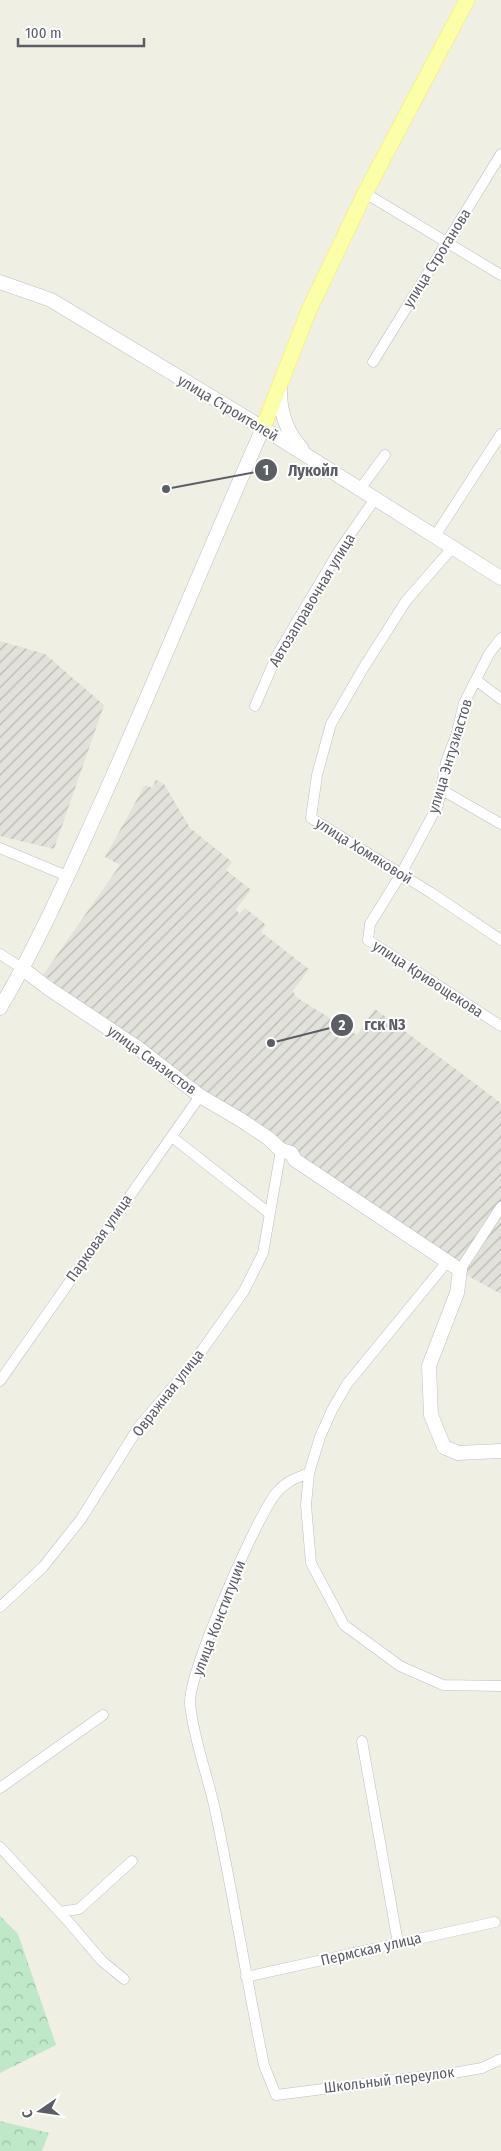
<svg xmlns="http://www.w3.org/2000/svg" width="501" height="2151" font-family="'Fira Sans Condensed',sans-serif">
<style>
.industrial{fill:url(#industrial-furrows)}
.forest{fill:url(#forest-crowns)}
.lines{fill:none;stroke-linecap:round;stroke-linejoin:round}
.street-casing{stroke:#bdbfc5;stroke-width:11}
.secondary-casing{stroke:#bebfc7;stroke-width:15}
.primary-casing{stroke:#f9ed53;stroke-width:16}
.street{stroke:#fff;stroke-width:10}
.secondary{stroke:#fff;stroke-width:14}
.primary{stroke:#fbffa8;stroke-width:15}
.labels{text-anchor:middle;stroke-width:4;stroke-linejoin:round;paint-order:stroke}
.street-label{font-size:15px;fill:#5b5e65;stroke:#fff}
.leader{fill:none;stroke:#5b5e65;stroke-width:2}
.callout-dot{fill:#5b5e65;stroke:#fff;stroke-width:2}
.mark-label{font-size:15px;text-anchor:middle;font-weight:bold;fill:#fff}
.callout-label{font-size:16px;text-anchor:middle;font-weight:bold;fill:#5b5e65;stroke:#fff;stroke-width:4;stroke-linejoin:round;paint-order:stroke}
</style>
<defs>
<pattern id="industrial-furrows" width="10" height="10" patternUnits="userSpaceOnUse" patternTransform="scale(1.25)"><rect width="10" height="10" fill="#e2e2db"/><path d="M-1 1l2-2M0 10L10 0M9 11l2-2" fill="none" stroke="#babab5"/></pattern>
<pattern id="forest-crowns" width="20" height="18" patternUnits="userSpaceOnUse" patternTransform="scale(1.25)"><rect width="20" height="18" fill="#bee8c7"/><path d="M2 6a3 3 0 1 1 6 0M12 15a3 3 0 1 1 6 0" fill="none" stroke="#9dbfa5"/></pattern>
</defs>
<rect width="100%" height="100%" fill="#efefe3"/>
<path class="industrial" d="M0,641L45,654L104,705L54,849L0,836Z
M156,780L164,784L190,828L232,862L226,870L251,890L236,909L239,914L245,908L266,925L261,932L309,969L293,991L296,997L357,1035L375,1009L501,1103V1294L441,1261L44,991L53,981L43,975L120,865L105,857L145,785L152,788Z"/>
<path class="forest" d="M0,1916L18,1934L56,2045L0,2073Z
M0,2121L49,2133L42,2151H0Z"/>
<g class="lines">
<g class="street-casing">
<path id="street" d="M365,193L501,275
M373,362L501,154
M360,489L385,455
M435,536L501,434
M453,547L406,601L364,667L331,724L317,775L311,818L433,894L501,940
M501,638L489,654L464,703L456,736L446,762L438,805L401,874L370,924L368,940L501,1026
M476,680L501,699
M255,706L277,655L340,549L375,499
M442,790L501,824
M0,848L67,876
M0,954L23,969
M172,1137L269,1213
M447,1262L347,1384L332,1410L320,1437L309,1473C297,1478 286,1481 277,1492C256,1517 188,1674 190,1704C194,1743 210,1781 217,1819C234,1900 247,1983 264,2065L276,2095L459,2072L482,2068L501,2059
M460,1270L501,1207
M0,1381L200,1096
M309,1473L306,1505L311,1563L344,1625L400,1666L443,1685L501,1686
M0,1607L43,1567L81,1519L140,1425L191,1366L244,1291L263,1253L281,1150
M362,1741L398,1943
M0,1788L103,1715
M0,1847L67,1920L102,1961L124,1979
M60,1912L79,1909L132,1861
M246,1977L495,1922"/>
</g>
<g class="secondary-casing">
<path id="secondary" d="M0,282L51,300L263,428L501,578
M280,386C279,409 286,432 302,449
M23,969L48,988L138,1048L200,1096L241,1120L268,1138L281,1150L291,1153L295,1160L460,1270L457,1293L429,1366L431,1415L444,1447L458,1453L501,1451
M0,1008C38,944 68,875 99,807C155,682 207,554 263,428"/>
</g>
<g class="primary-casing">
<path id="primary" d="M263,428L309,310L365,193L467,0"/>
</g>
<use href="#street" class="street"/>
<use href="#secondary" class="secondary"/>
<use href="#primary" class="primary"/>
</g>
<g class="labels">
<g class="street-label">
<text transform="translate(437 258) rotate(-58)" y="5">улица Строганова</text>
<text transform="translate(228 408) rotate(31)" y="5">улица Строителей</text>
<text transform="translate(312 600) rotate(-59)" y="5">Автозаправочная улица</text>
<text transform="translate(450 756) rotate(-73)" y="5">улица Энтузиастов</text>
<text transform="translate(364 851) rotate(32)" y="5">улица Хомяковой</text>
<text transform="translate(428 979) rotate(33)" y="5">улица Кривощекова</text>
<text transform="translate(152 1060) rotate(36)" y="5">улица Связистов</text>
<text transform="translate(99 1238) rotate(-55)" y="5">Парковая улица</text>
<text transform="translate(168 1393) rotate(-52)" y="5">Овражная улица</text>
<text transform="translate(219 1618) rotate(-69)" y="5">улица Конституции</text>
<text transform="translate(371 1949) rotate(-13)" y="5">Пермская улица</text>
<text transform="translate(389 2080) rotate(-7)" y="5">Школьный переулок</text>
</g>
</g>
<path class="leader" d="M166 489L266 470M271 1043L342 1025"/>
<g class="callout-dot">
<circle cx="166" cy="489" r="5"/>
<circle cx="271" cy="1043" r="5"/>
<circle cx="266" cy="470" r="12"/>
<circle cx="342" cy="1025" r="12"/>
</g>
<g class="mark-label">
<text x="266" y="475">1</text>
<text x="342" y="1030">2</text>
</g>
<g class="callout-label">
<text x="313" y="476">Лукойл</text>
<text x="385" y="1030">гск N3</text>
</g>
<g transform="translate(40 2111) rotate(257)" stroke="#ffffff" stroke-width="4" paint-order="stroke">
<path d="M0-4L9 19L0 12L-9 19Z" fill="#5b5e65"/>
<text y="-8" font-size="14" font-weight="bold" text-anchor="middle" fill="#5b5e65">С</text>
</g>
<path d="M18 38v8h126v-8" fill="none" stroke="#5b5e65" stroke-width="2.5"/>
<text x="25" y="38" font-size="15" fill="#5b5e65" stroke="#ffffff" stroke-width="4" paint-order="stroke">100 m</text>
</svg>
